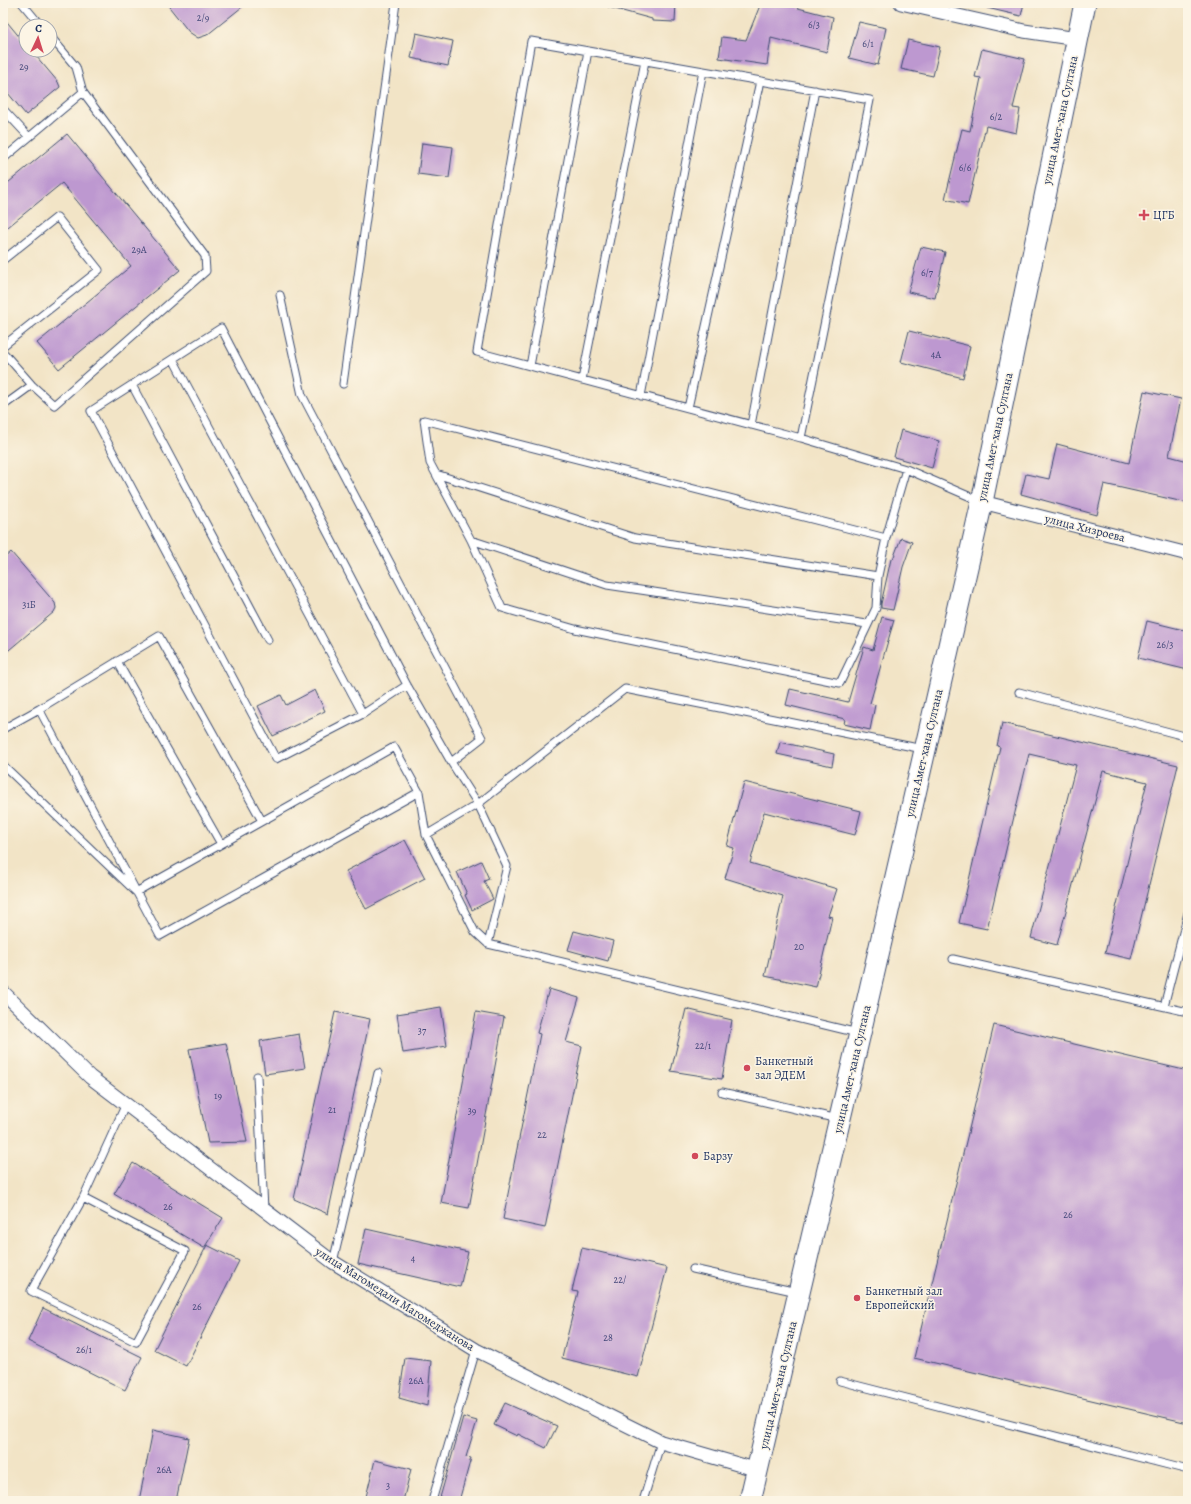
<svg xmlns="http://www.w3.org/2000/svg" width="1191" height="1504" font-family="Alegreya,serif">
<style>
.building{fill:#bd98d0}
.lines{fill:none;stroke-linecap:round;stroke-linejoin:round}
.service-casing{stroke:#3b4a6e;stroke-width:9}
.minor-casing{stroke:#3b4a6e;stroke-width:15}
.primary-casing{stroke:#3b4a6e;stroke-width:23}
.service{stroke:#fff;stroke-width:7}
.minor{stroke:#fff;stroke-width:13}
.primary{stroke:#fff;stroke-width:21}
.poi-dot{fill:#d1495b;stroke:#fcf5e5;stroke-width:1.5}
.labels{text-anchor:middle;stroke-width:3;stroke-linejoin:round;paint-order:stroke}
.number-label{font-size:10px;fill:#44497a}
.street-label{font-size:12px;fill:#1b2f5e;stroke:#fcf5e5}
.poi-label{font-size:12px;fill:#1b2f5e;stroke:#fcf5e5;text-anchor:start}
</style>
<rect width="100%" height="100%" fill="#fcf5e5"/>
<filter id="ink" filterUnits="userSpaceOnUse"><feTurbulence type="fractalNoise" baseFrequency=".025" numOctaves="2"/><feDisplacementMap in="SourceGraphic" scale="8" xChannelSelector="R" yChannelSelector="G"/><feConvolveMatrix kernelMatrix="1 2 1 2 8 2 1 2 1" color-interpolation-filters="sRGB"/></filter>
<filter id="wash" filterUnits="userSpaceOnUse"><feTurbulence type="fractalNoise" baseFrequency=".012" numOctaves="4" result="noise"/><feDisplacementMap in="SourceGraphic" scale="16" xChannelSelector="R" yChannelSelector="G"/><feGaussianBlur stdDeviation="0.9" result="paint"/><feColorMatrix in="noise" values="0 0 0 0 0 0 0 0 0 0 0 0 0 0 0 0 0 1.4 0 .05"/><feComposite in="paint" operator="in"/></filter>
<g filter="url(#wash)">
<rect width="100%" height="100%" fill="#f2e4c6"/>
<g id="blocks">
<path class="building" d="M166,3H247L207,35L198,38L189,32Z
M609,3H676L675,22L652,21V19L608,7Z
M761,3H799L798,8L833,17L827,52L771,38L767,65L719,58L722,37L746,40Z
M988,3H1024L1021,16L987,8Z
M3,17L26,45V50H31L58,82L60,87L26,115L3,87Z
M859,22L886,28L878,65L849,58Z
M416,33L453,41L448,66L411,58Z
M908,40L940,47L933,76L901,69Z
M982,49L1025,59L1013,108L1020,109L1016,133L986,126L968,204L945,199L962,129L970,131L981,78L975,77Z
M67,134L180,270L59,369L37,343L131,266L62,183L3,231V187Z
M422,143L453,147L449,178L418,174Z
M921,247L945,252L935,298L908,292Z
M909,331L970,346L963,378L901,362Z
M1144,391L1181,399L1169,456L1188,461V503L1104,484L1097,515L1021,494L1026,474L1049,479L1057,444L1129,463Z
M901,430L939,441L932,468L894,457Z
M901,538L912,542L903,567L893,610L881,608V604L891,559H893Z
M11,552L55,603L56,608L54,612L3,655V559Z
M882,617L894,620L870,703L875,705L870,730L844,724L845,719L786,705L790,689L848,702L864,647L873,650Z
M1147,621L1188,631V670L1138,658Z
M315,690L325,711L273,736L258,706L281,695L286,705Z
M1002,723L1178,765L1131,959L1105,953L1147,782L1103,771L1057,945L1031,938L1076,765L1029,754L987,929L959,923L1000,747L997,746Z
M780,742L834,754L832,766L777,754Z
M744,782L861,811L855,835L764,812L750,863L837,889L828,916L832,917L816,987L765,976L783,896L725,878L734,848L727,846Z
M405,840L425,878L366,909L346,871Z
M481,861L489,879L484,881L493,899L472,910L465,895L467,894L457,872Z
M574,931L613,941L608,961L568,950Z
M549,989L579,998L566,1042L582,1046L545,1228L503,1219L540,1034L537,1033Z
M441,1007L447,1046L403,1053L397,1014Z
M686,1009L732,1020L722,1079L671,1071Z
M335,1012L370,1019L328,1214L294,1199Z
M476,1012L504,1017L469,1208L441,1203Z
M994,1025L1188,1071V1423L914,1358Z
M299,1034L305,1068L265,1074L260,1041Z
M226,1043L247,1142L208,1143L189,1049Z
M133,1163L223,1218L204,1248L114,1194Z
M366,1229L468,1252L460,1287L358,1264Z
M207,1245L239,1261L186,1366L154,1350Z
M582,1248L667,1268L638,1377L562,1358L578,1292L572,1291Z
M43,1308L142,1357L125,1390L28,1341Z
M405,1358L431,1361L427,1406L399,1398Z
M505,1403L557,1426L546,1448L518,1434L517,1436L494,1425Z
M463,1417L477,1421L466,1457L471,1458L459,1501H439Z
M153,1430L189,1438L176,1501H139Z
M375,1460L411,1469L403,1501H365Z"/>
</g>
</g>
<g filter="url(#ink)">
<use href="#blocks" fill-opacity="0" stroke="#3b4a6e" stroke-width="1"/>
<g class="lines">
<g class="service-casing">
<path id="service" d="M22,3L41,26
M3,109L29,137
M3,159L83,92
M3,260L57,217L99,270L3,346
M280,295L302,395L482,738L451,762
M3,352L32,385L54,405L206,271L205,256L83,92L76,67L50,36
M173,359L363,714
M530,366L588,51
M582,380L645,61
M343,384L396,3
M132,385L268,640
M641,396L703,71
M3,406L32,385
M688,408L760,81
M751,425L815,90
M801,438L870,100L531,41L477,352L801,438L906,469L980,501
M436,474L635,538L878,576
M886,538L424,420L430,463L471,540L502,608L575,629L840,683L876,608L878,576L886,538L906,469
M471,540L607,585L867,624
M117,661L221,844
M407,685L363,714L276,759L91,411L221,328L407,685L451,762L478,804L625,689L923,749
M1019,692L1188,737
M39,709L160,936L419,792
M3,729L39,709L159,636L262,821
M3,765L136,892L394,747L419,792L426,835
M488,944L475,932L426,835L478,804L507,866L488,944L858,1033
M953,959L1188,1012
M1164,1006L1188,913
M257,1076L264,1209
M722,1092L838,1119
M83,1198L31,1291L136,1342L185,1251L83,1198L125,1106
M333,1262L378,1073
M693,1269L797,1292
M840,1381L1188,1470
M432,1501L476,1350
M643,1501L661,1442"/>
</g>
<g class="minor-casing">
<path id="minor" d="M901,3L1024,31L1077,39
M982,502L1188,554
M3,992L90,1077L333,1262L476,1350L661,1442L758,1470"/>
</g>
<g class="primary-casing">
<path id="primary" d="M750,1501L860,1033L982,502L1085,3"/>
</g>
<use href="#service" class="service"/>
<use href="#minor" class="minor"/>
<use href="#primary" class="primary"/>
</g>
</g>
<g class="poi-dot">
<path d="M1142 209h4v4h4v4h-4v4h-4v-4h-4v-4h4z"/>
<circle cx="747" cy="1068" r="4"/>
<circle cx="695" cy="1156" r="4"/>
<circle cx="857" cy="1298" r="4"/>
</g>
<g class="labels">
<g class="number-label">
<text x="203" y="21">2/9</text>
<text x="814" y="28">6/3</text>
<text x="868" y="47">6/1</text>
<text x="24" y="70">29</text>
<text x="996" y="120">6/2</text>
<text x="965" y="171">6/6</text>
<text x="139" y="253">29А</text>
<text x="927" y="276">6/7</text>
<text x="936" y="358">4А</text>
<text x="29" y="608">31Б</text>
<text x="1165" y="648">26/3</text>
<text x="799" y="950">20</text>
<text x="422" y="1034">37</text>
<text x="703" y="1049">22/1</text>
<text x="218" y="1099">19</text>
<text x="332" y="1113">21</text>
<text x="472" y="1114">39</text>
<text x="542" y="1138">22</text>
<text x="168" y="1210">26</text>
<text x="1068" y="1218">26</text>
<text x="413" y="1262">4</text>
<text x="620" y="1283">22/</text>
<text x="197" y="1310">26</text>
<text x="608" y="1341">28</text>
<text x="84" y="1353">26/1</text>
<text x="416" y="1384">26А</text>
<text x="164" y="1473">26А</text>
<text x="388" y="1489">3</text>
</g>
<g class="street-label">
<text transform="translate(1060 120) rotate(-78)" y="4">улица Амет-хана Султана</text>
<text transform="translate(995 437) rotate(-78)" y="4">улица Амет-хана Султана</text>
<text transform="translate(1085 528) rotate(14)" y="4">улица Хизроева</text>
<text transform="translate(924 753) rotate(-77)" y="4">улица Амет-хана Султана</text>
<text transform="translate(852 1069) rotate(-77)" y="4">улица Амет-хана Султана</text>
<text transform="translate(395 1299) rotate(32)" y="4">улица Магомедали Магомеджановa</text>
<text transform="translate(778 1385) rotate(-77)" y="4">улица Амет-хана Султана</text>
</g>
<g class="poi-label">
<text x="1153" y="219">ЦГБ</text>
<text x="755" y="1065">Банкетный<tspan x="755" dy="14">зал ЭДЕМ</tspan></text>
<text x="703" y="1160">Барзу</text>
<text x="865" y="1295">Банкетный зал<tspan x="865" dy="14">Европейский</tspan></text>
</g>
</g>
<rect width="1191" height="1504" fill="none" stroke="#fcf5e5" stroke-width="16"/>
<g transform="translate(38 38) rotate(4)"><circle r="19" fill="#fcf5e5" stroke="#a2a6af"/>
<path d="M0-3L7 15L0 10L-7 15Z" fill="#d1495b"/>
<text y="-6" font-size="11" font-weight="bold" text-anchor="middle" fill="#1b2f5e">С</text>
</g>
</svg>
